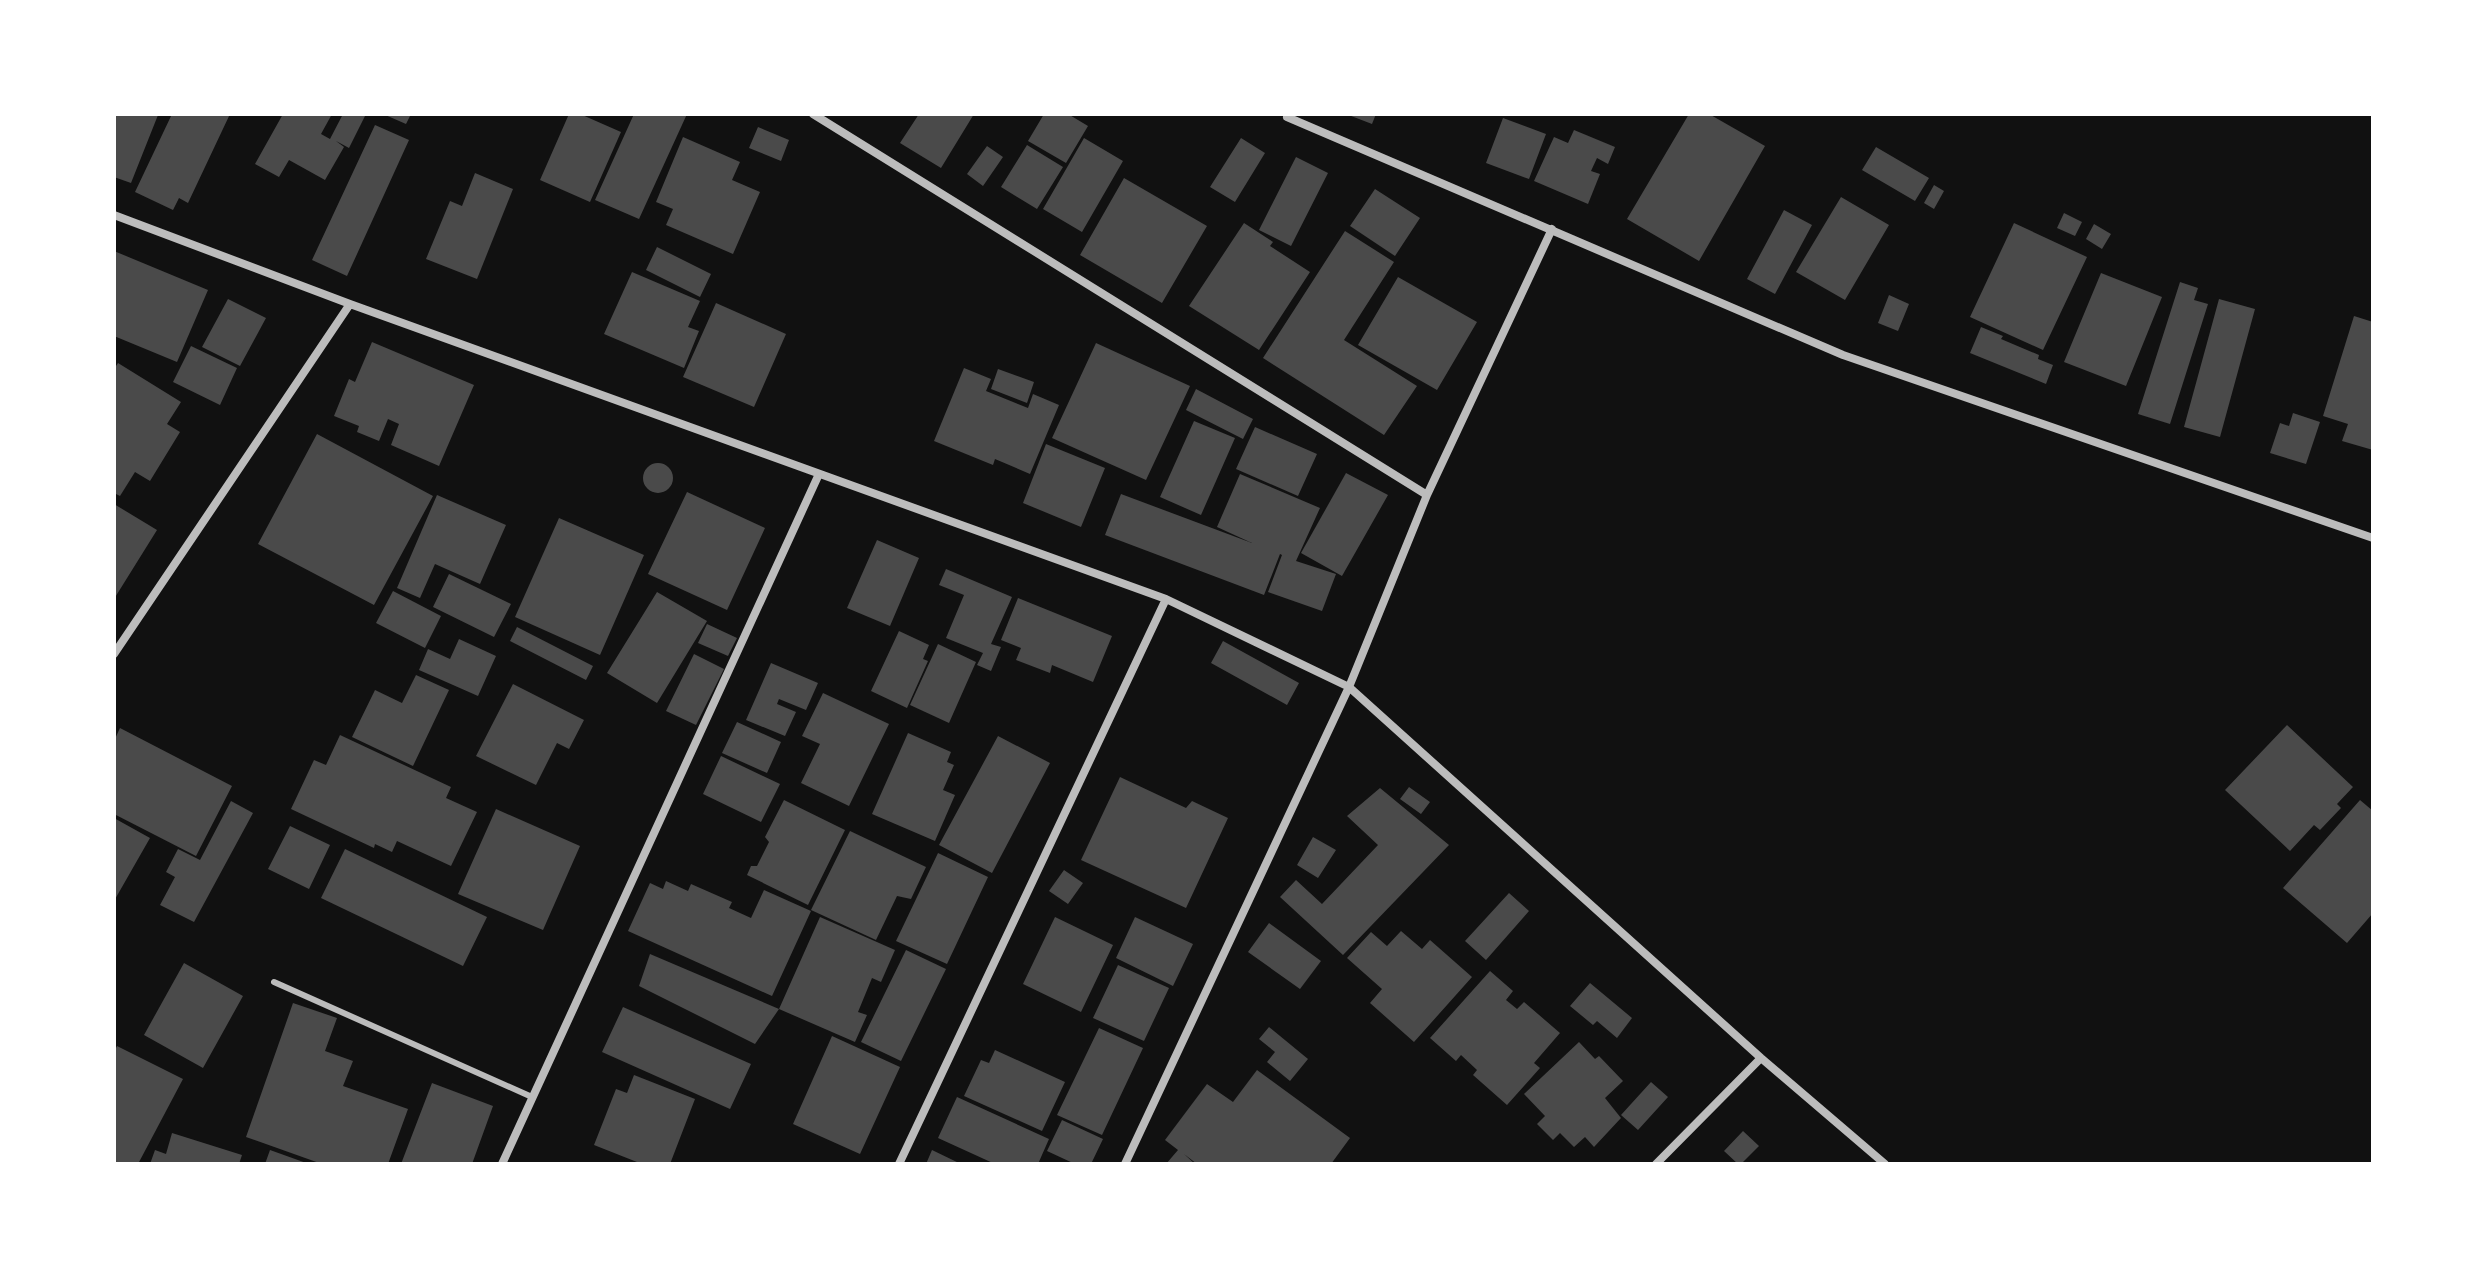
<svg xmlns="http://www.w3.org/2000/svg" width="2487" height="1278" font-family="Quicksand,sans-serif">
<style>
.building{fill:#4a4a4a}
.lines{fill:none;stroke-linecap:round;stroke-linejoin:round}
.service{stroke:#bcbcbc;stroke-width:6}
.minor{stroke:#bcbcbc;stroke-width:8}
</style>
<rect width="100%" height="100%" fill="#111"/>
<path class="building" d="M114,114L158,115L131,183L114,177Z
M172,114H230L188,203L179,198L173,210L135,192Z
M283,114H332L321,134L330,139L343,114H366L349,148L336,141L344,147L325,180L289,160L279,177L255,164Z
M383,114H411L406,124Z
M569,114H580L621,132L590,202L540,180Z
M634,114H687L639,219L595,200Z
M919,114H974L941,168L900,143Z
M1044,114H1068L1088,126L1066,163L1028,141Z
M1346,114H1376L1372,124Z
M1689,114H1709L1765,146L1699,261L1627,219Z
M1503,118L1546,134L1529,179L1486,163Z
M375,125L409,140L347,276L312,260Z
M758,127L789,140L781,161L749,148Z
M1574,130L1615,147L1608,164L1597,158L1591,171L1600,174L1588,204L1534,181L1554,137L1568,143Z
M683,137L740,162L732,180L760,192L733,254L666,225L673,209L656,202Z
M1084,138L1123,161L1082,232L1043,209Z
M1241,138L1265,153L1235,202L1210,187Z
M1027,145L1063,167L1037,209L1001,187Z
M987,146L1003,157L983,186L967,174Z
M1876,147L1929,178L1915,201L1862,170Z
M1296,157L1328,173L1291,246L1259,230Z
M475,173L513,189L477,279L426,259L450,201L462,206Z
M1124,178L1207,226L1162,303L1080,255Z
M1934,185L1944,191L1934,209L1924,203Z
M1375,189L1420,218L1395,256L1350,226Z
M1841,197L1889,225L1845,300L1796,272Z
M1784,210L1812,225L1775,294L1747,279Z
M2064,213L2082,222L2075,236L2057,228Z
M1244,223L1273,242L1270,246L1310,272L1259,350L1189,306Z
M2014,223L2087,257L2043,350L1970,317Z
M2094,224L2111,234L2102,249L2086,239Z
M1345,231L1394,262L1344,340L1417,386L1384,435L1263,358Z
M657,247L711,274L700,297L646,270Z
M114,251L208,290L177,362L114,336Z
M632,272L700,301L688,327L699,331L684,368L604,334Z
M2101,273L2162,297L2126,386L2064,362Z
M1398,277L1477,322L1437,390L1358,345Z
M2180,282L2198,288L2194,300L2208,304L2170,424L2138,414Z
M1889,295L1909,304L1898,331L1878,323Z
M228,299L266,318L240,366L202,347Z
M2219,299L2255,309L2220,437L2184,427Z
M716,303L786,334L754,407L683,377Z
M2354,316L2373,322V450L2342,441L2348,424L2323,416Z
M1981,327L2003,336L2001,339L2039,355L2038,359L2053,365L2046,384L1970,353Z
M372,342L474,385L439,466L391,445L399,424L388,419L379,441L357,432L359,426L334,416L349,379L355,382Z
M1096,343L1190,386L1146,480L1052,438Z
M191,346L237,368L220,405L173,382Z
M118,363L181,402L167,424L180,432L150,481L135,472L120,496L114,493V369Z
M964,368L991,379L986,391L1028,408L1033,394L1059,405L1030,474L995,459L993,465L934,441Z
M998,369L1034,382L1027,403L991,389Z
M1196,389L1253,419L1243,439L1186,410Z
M2293,413L2320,422L2306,464L2270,453L2280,423L2289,426Z
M1194,421L1235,438L1201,515L1160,497Z
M1255,427L1317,454L1298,496L1236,469Z
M317,434L433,496L374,605L258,544Z
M1046,444L1105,468L1081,527L1023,503Z
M643 478a15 15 0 1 1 30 0a15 15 0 1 1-30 0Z
M1346,473L1388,495L1342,576L1301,553Z
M1240,474L1320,508L1296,561L1336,574L1322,611L1268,592L1282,555L1280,554L1264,595L1105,535L1121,494L1252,543L1217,527Z
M687,492L765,528L727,610L648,574Z
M437,495L506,525L480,584L435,564L420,598L397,588Z
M114,504L157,530L114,599Z
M559,518L644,555L600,655L515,617Z
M877,540L919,558L890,626L847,608Z
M946,569L1012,597L991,644L1001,647L991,671L977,665L983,653L946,638L964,595L939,585Z
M449,574L511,604L494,637L433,607Z
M393,591L441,616L425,648L376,623Z
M657,592L707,621L657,703L607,673Z
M1018,598L1112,636L1093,682L1052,665L1050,673L1016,660L1021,648L1001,640Z
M707,624L737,638L728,656L698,643Z
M517,627L593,666L586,680L510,641Z
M899,631L929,645L923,659L928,661L907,708L871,691Z
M459,639L496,656L478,696L419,670L428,649L450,659Z
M1223,641L1299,683L1287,705L1211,663Z
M938,644L976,662L949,723L910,705Z
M694,654L724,669L696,725L666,711Z
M771,663L818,683L806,710L779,699L777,704L796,712L785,736L746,720Z
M416,675L449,690L413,766L352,737L375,690L402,703Z
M513,684L584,720L569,749L557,743L536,785L476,756Z
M823,693L889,724L849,806L801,783L820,744L802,736Z
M737,722L781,742L767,773L722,753Z
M2287,725L2353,787L2337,804L2341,808L2320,830L2314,825L2290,851L2225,790Z
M120,728L232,786L196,856L114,814V741Z
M908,733L951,752L947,762L954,765L943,790L955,795L935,841L872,814Z
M340,735L451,787L446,798L477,812L451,866L397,841L392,852L375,844L374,848L291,809L314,760L326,765Z
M998,736L1050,763L992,873L939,845Z
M721,756L780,784L761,822L703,794Z
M1120,777L1186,808L1192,801L1228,818L1186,908L1081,860Z
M1409,787L1430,802L1421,814L1400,799Z
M1380,788L1449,845L1343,955L1280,897L1296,880L1322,904L1378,845L1347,816Z
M784,800L845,830L808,905L747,875L751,866H757L769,842L765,837Z
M2360,800L2373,811V913L2347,943L2283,888Z
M231,801L253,813L194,922L160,905L175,877L166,872L178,849L200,860Z
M496,809L580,846L543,930L458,894Z
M114,818L150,838L114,901Z
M290,826L330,845L309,889L268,869Z
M850,831L926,867L911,899L897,896L876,940L811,910Z
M1313,837L1336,850L1318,878L1297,865Z
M345,849L487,917L463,966L321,898Z
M938,853L988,877L947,964L896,941Z
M1064,870L1083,883L1068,904L1049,891Z
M666,881L688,891L691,884L732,902L729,908L751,918L764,890L811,911L772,996L628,931L650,883L663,889Z
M1509,893L1529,911L1486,960L1465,941Z
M820,917L895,950L881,982L872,978L858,1012L867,1015L855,1042L779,1009Z
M1055,917L1113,945L1081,1012L1023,984Z
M1135,917L1193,944L1173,986L1116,958Z
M1269,923L1321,961L1300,989L1248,952Z
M1401,931L1422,949L1430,940L1472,977L1414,1042L1370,1003L1382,989L1347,958L1371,932L1387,946Z
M906,950L946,969L901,1061L861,1042Z
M650,954L779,1009L755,1044L639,986Z
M184,963L243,996L203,1068L144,1035Z
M1118,965L1169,988L1144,1041L1093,1018Z
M1490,971L1513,991L1506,1000L1517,1009L1524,1002L1560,1033L1534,1063L1540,1068L1507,1105L1473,1075L1477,1070L1461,1055L1456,1061L1430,1038Z
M1590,983L1632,1018L1617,1038L1597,1021L1593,1025L1570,1006Z
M293,1003L337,1018L325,1051L353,1061L343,1086L408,1109L388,1164H322L246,1137Z
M623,1007L751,1064L730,1109L602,1052Z
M1269,1027L1308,1059L1290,1081L1267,1062L1275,1052L1259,1039Z
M1099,1028L1143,1048L1102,1135L1057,1115Z
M832,1036L900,1067L860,1154L793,1124Z
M1579,1042L1595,1059L1599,1056L1623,1081L1605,1098L1621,1118L1594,1147L1585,1137L1574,1147L1560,1133L1553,1140L1537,1124L1545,1116L1524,1094Z
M117,1046L183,1079L138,1164H114V1052Z
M995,1050L1065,1082L1042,1131L964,1096L981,1060L989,1063Z
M1257,1070L1350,1138L1331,1164H1197L1184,1154L1195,1164H1166L1178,1150L1165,1140L1207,1084L1233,1102Z
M634,1075L695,1099L670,1164H642L594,1145L616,1089L627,1093Z
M1651,1082L1668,1097L1638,1130L1621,1115Z
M432,1083L493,1106L472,1164H401Z
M957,1097L1049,1139L1038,1164H995L938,1138Z
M1062,1120L1103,1139L1091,1164H1075L1047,1151Z
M1743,1131L1759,1146L1741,1164H1738L1724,1151Z
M172,1133L242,1155L239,1164H150L155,1150L166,1154Z
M270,1150L309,1164H265Z
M932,1150L961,1164H926Z"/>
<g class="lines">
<path class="service" d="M274,982L532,1097"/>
<path class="minor" d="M813,114L1427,495
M1287,117L1843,355L2373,538
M114,215L350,304L1166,599L1349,687L1761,1058L1885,1164
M114,654L350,304
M502,1164L819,474
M899,1164L1166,599
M1125,1164L1349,687L1427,495L1552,229
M1656,1164L1761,1058"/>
</g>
<rect width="2487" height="1278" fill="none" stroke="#ffffff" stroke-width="232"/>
</svg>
